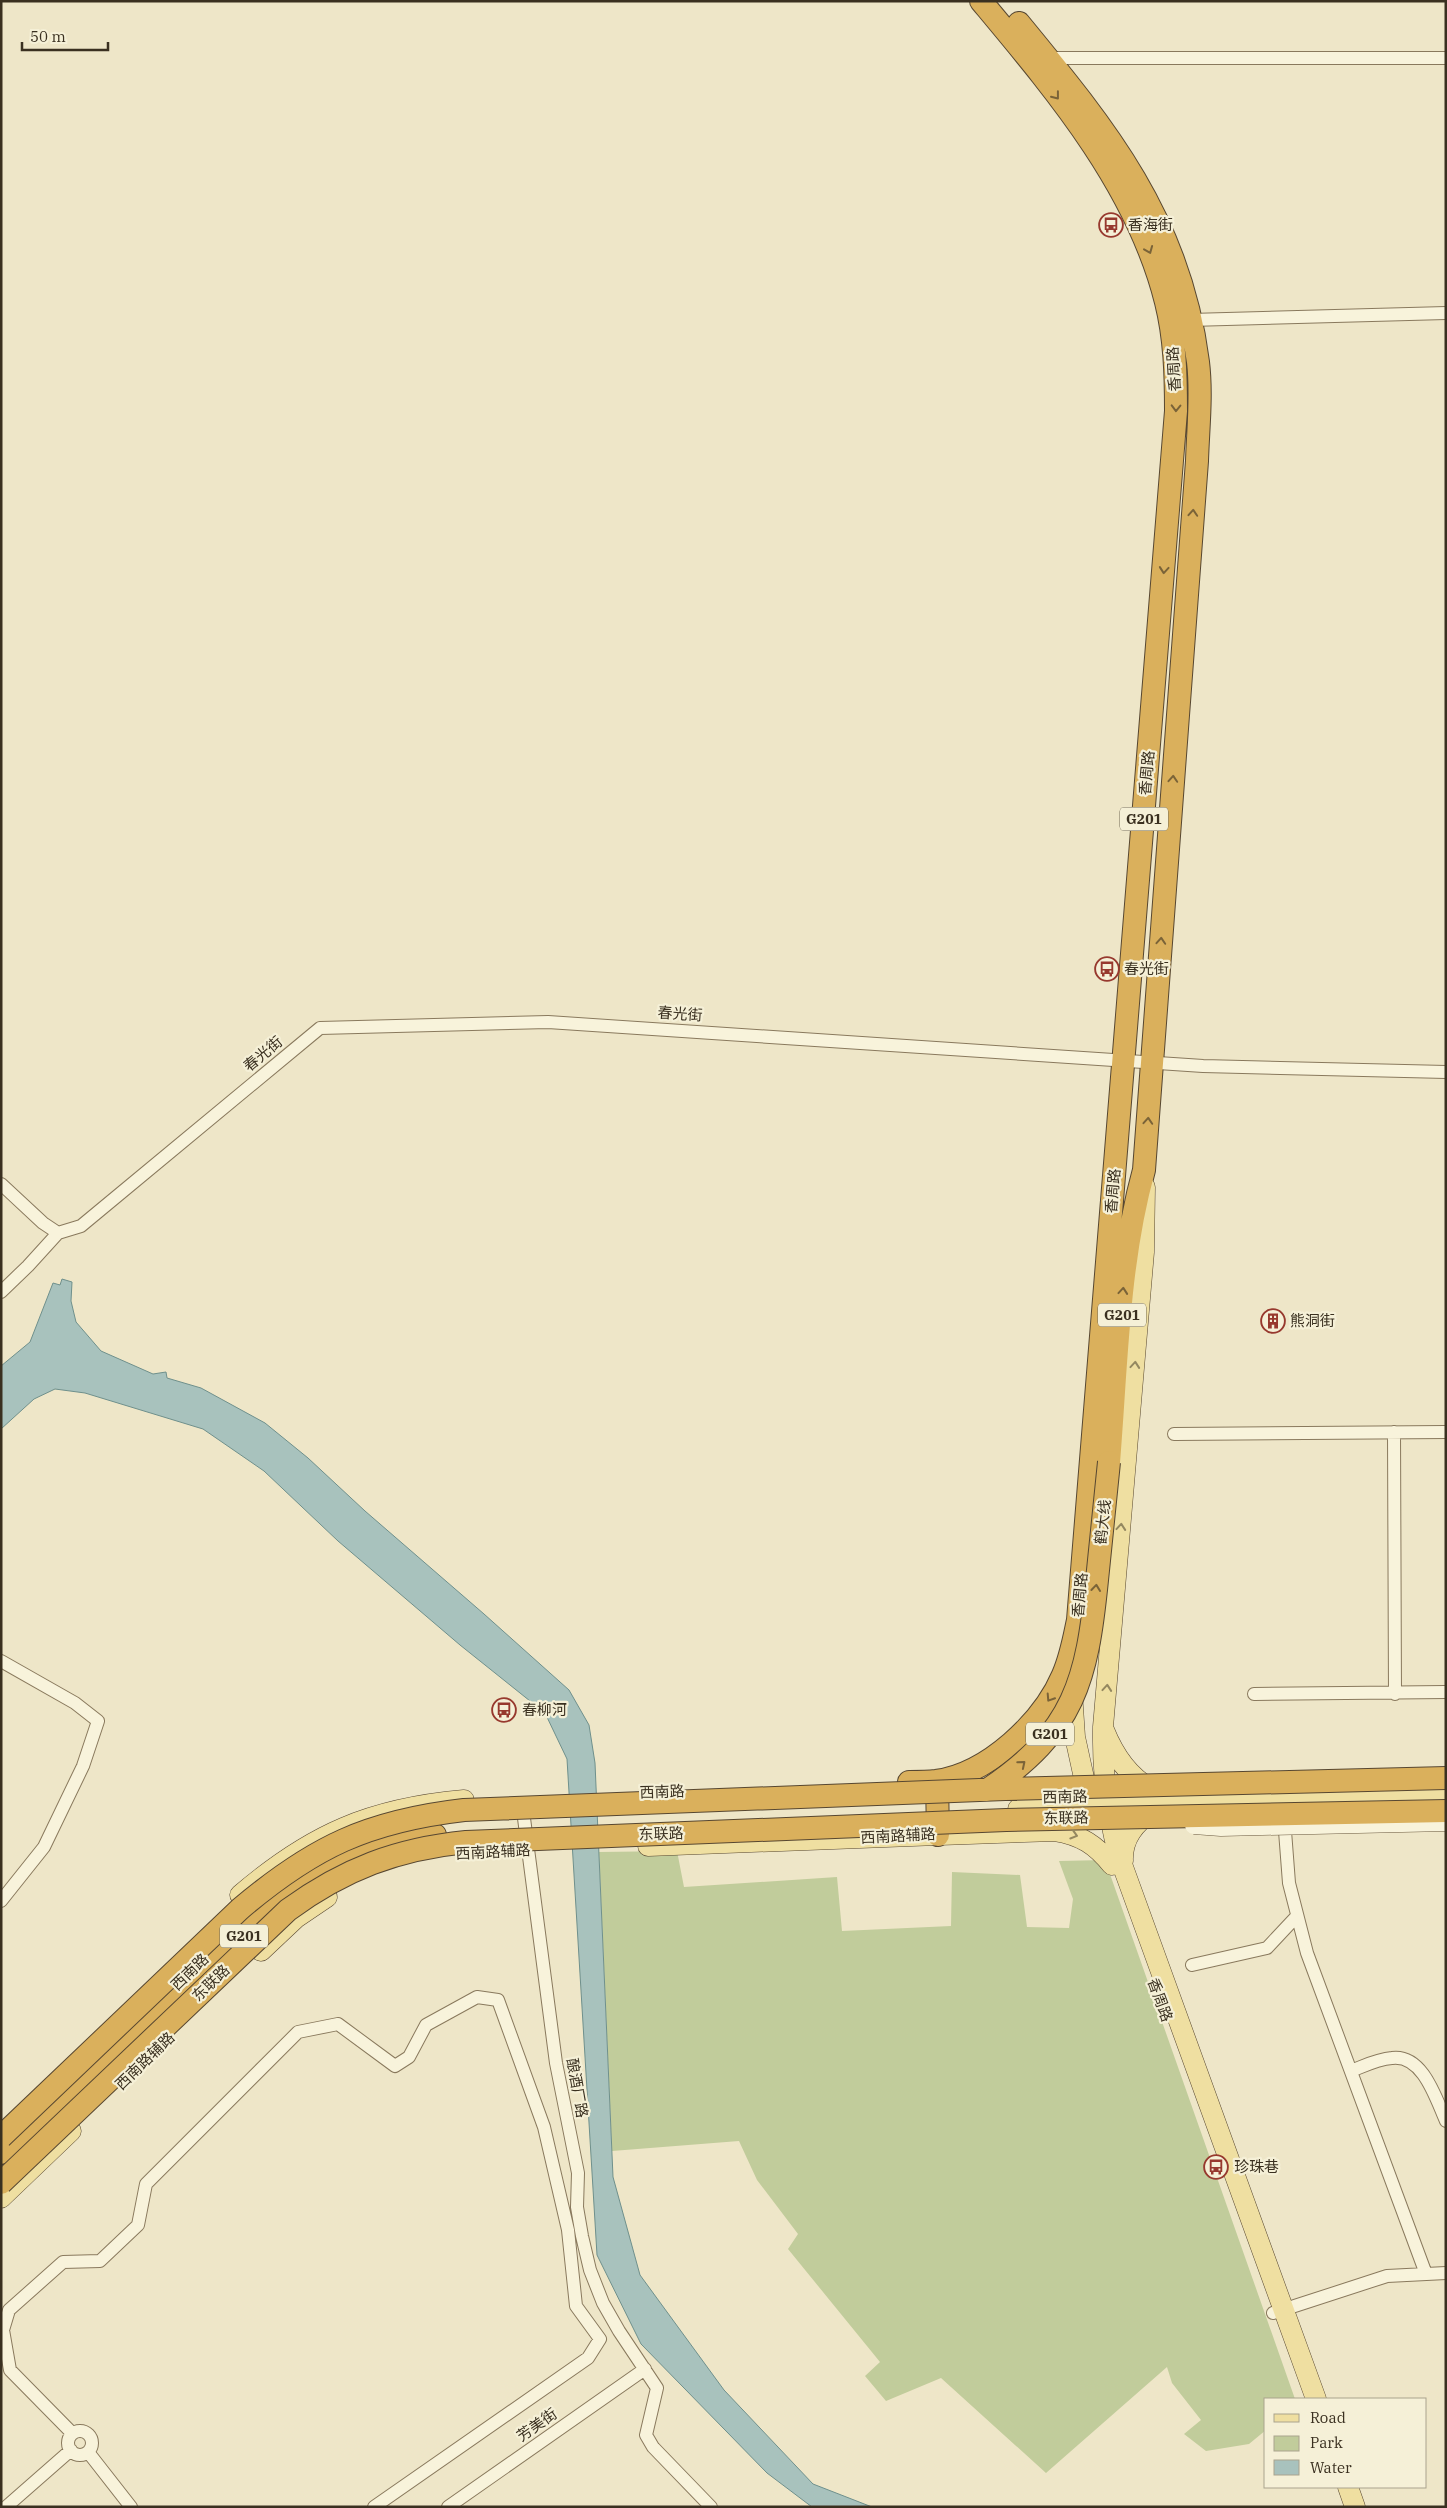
<svg xmlns="http://www.w3.org/2000/svg" width="1447" height="2508" font-family="'IBM Plex Serif','Noto Sans SC',serif">
<style>
.green{fill:#c1cc9b}
.water{fill:#a8c2bd;stroke:#6f908c}
.lines{fill:none;stroke-linecap:round;stroke-linejoin:round}
.street-casing{stroke:#89795d;stroke-width:14}
.primary-casing{stroke:#574731;stroke-width:21}
.highway-casing{stroke:#574731;stroke-width:24}
.street{stroke:#f8f3db;stroke-width:12}
.primary{stroke:#efdfa1;stroke-width:20}
.highway{stroke:#dab05c;stroke-width:22}
.secondary-bridge-casing{stroke:#6b5a40;stroke-width:19;stroke-linecap:butt}
.highway-bridge-casing{stroke:#574731;stroke-width:24;stroke-linecap:butt}
.secondary-bridge{stroke:#f8f3db;stroke-width:18}
.highway-bridge{stroke:#dab05c;stroke-width:22}
.oneway{stroke:#7a6338}
.oneway2{stroke:#948860}
.labels{text-anchor:middle;stroke-width:4.5;stroke-linejoin:round;paint-order:stroke}
.shield{fill:#f5f0d7;stroke:#726a57;stroke-width:1}
.shield-label{font-size:14px;font-weight:bold;fill:#3a3020}
.poi-label{font-size:15px;fill:#3a3020;stroke:#f5f0d7;text-anchor:start}
.street-label{font-size:15px;fill:#3a3020;stroke:#f5f0d7}
</style>
<rect width="100%" height="100%" fill="#eee6c8"/>
<path class="green" d="M677,1851L684,1887L837,1877L842,1931L951,1926L952,1872L1020,1875L1027,1927L1069,1928L1073,1899L1059,1861L1105,1860L1295,2399H1266V2430L1249,2444L1206,2451L1184,2434L1201,2420L1172,2383L1167,2367L1046,2473L941,2378L886,2401L865,2376L880,2362L788,2249L798,2234L757,2180L739,2141L612,2151L599,1852Z"/>
<path class="water" d="M62,1279L72,1282L71,1301L76,1322L101,1351L153,1374L166,1372L167,1378L201,1388L265,1423L308,1458L365,1511L484,1614L569,1690L589,1725L595,1763L613,2177L640,2275L724,2390L813,2484L872,2507H812L767,2473L641,2344L597,2255L567,1759L545,1713L460,1645L338,1541L264,1471L203,1429L85,1393L55,1389L34,1399L1,1429V1366L30,1342L53,1283L60,1285Z"/>
<g class="lines">
<g class="street-casing">
<path id="street" d="M1046,58H1446
M1190,320L1446,313
M1,1184L43,1223L58,1233L81,1226L320,1028L548,1022L1203,1066L1446,1072
M1,1292L28,1266L58,1233
M1394,1432L1395,1694
M1174,1434L1446,1432
M1,1661L75,1703L98,1721L83,1766L44,1847L1,1901
M1254,1694L1446,1692
M522,1803L556,2063L578,2173L577,2207L582,2236L590,2270L603,2303L619,2331L657,2388L646,2435L653,2447L711,2507
M1284,1818L1289,1883L1307,1953L1426,2274
M1192,1965L1267,1948L1296,1917
M1351,2071C1364,2066 1377,2059 1392,2058C1423,2054 1436,2099 1446,2121
M1273,2313L1387,2276L1446,2273
M68 2443a12 12 0 1 1 24 0a12 12 0 1 1-24 0Z
M72,2433L10,2370L3,2330L9,2310L63,2262L100,2261L138,2225L146,2184L298,2032L338,2024L395,2066L409,2057L426,2025L477,1997L498,2000L544,2127L568,2230L576,2306L600,2339L588,2358L374,2507
M88,2452L131,2507
M6,2507L71,2450
M448,2507L645,2369"/>
</g>
<g class="primary-casing">
<path id="primary" d="M1145,1187L1144,1252L1103,1727C1102,1772 1107,1813 1119,1856L1316,2399
M1072,1692L1075,1737L1089,1801
M1104,1730C1114,1755 1130,1779 1155,1791
M1018,1809L1446,1799
M940,1835L1055,1831C1081,1835 1096,1845 1112,1865
M648,1846L938,1835L953,1829
M1123,1861C1122,1838 1135,1823 1153,1811
M240,1895C311,1834 371,1808 464,1800
M261,1951L296,1918L327,1897
M1,2198L71,2131
M1348,2487L1355,2507"/>
</g>
<g class="highway-casing">
<path id="highway" d="M1019,23C1107,130 1180,219 1198,362C1202,395 1198,428 1197,461L1144,1170C1118,1264 1117,1365 1109,1462
M937,1781L938,1835
M909,1782C918,1782 927,1782 936,1781C988,1774 1043,1722 1063,1675C1071,1657 1074,1639 1078,1620L1176,411C1176,375 1175,338 1166,302C1137,186 1056,91 981,1
M161,2015C220,1958 276,1893 351,1858C378,1846 407,1841 435,1835
M1,2153L166,1995"/>
</g>
<use href="#street" class="street"/>
<use href="#primary" class="primary"/>
<use href="#highway" class="highway"/>
<g class="secondary-bridge-casing">
<path id="secondary-bridge" d="M1194,1825L1221,1827L1446,1822"/>
</g>
<g class="highway-bridge-casing">
<path id="highway-bridge" d="M987,1790C1075,1731 1087,1680 1097,1580C1101,1540 1105,1501 1109,1462
M1,2137L240,1909C313,1847 368,1821 464,1810L1005,1789L1446,1778
M1,2183L288,1910C344,1869 397,1849 466,1842L1006,1820L1446,1811"/>
</g>
<use href="#secondary-bridge" class="secondary-bridge"/>
<use href="#highway-bridge" class="highway-bridge"/>
</g>
<defs><path id="oneway-chevron" d="M-2-3.5L2.5 0L-2 3.5" fill="none" stroke-width="1.6" stroke-linecap="round" stroke-linejoin="round" transform="scale(1.25)"/></defs>
<g class="oneway">
<use href="#oneway-chevron" transform="translate(1056 96) rotate(52)"/>
<use href="#oneway-chevron" transform="translate(1149 250) rotate(68)"/>
<use href="#oneway-chevron" transform="translate(1176 408) rotate(91)"/>
<use href="#oneway-chevron" transform="translate(1193 513) rotate(-86)"/>
<use href="#oneway-chevron" transform="translate(1164 570) rotate(95)"/>
<use href="#oneway-chevron" transform="translate(1173 779) rotate(-86)"/>
<use href="#oneway-chevron" transform="translate(1161 941) rotate(-86)"/>
<use href="#oneway-chevron" transform="translate(1148 1121) rotate(-86)"/>
<use href="#oneway-chevron" transform="translate(1123 1291) rotate(-85)"/>
<use href="#oneway-chevron" transform="translate(1096 1588) rotate(-84)"/>
<use href="#oneway-chevron" transform="translate(1050 1698) rotate(123)"/>
<use href="#oneway-chevron" transform="translate(1022 1764) rotate(-40)"/>
</g>
<g class="oneway2">
<use href="#oneway-chevron" transform="translate(1135 1365) rotate(-85)"/>
<use href="#oneway-chevron" transform="translate(1121 1527) rotate(-85)"/>
<use href="#oneway-chevron" transform="translate(1107 1688) rotate(-85)"/>
<use href="#oneway-chevron" transform="translate(1074 1835) rotate(17)"/>
</g>
<defs>
<g id="bus-ring" transform="scale(1.25)"><circle r="9.5" fill="#f5f0d7" stroke="#97392e" stroke-width="1.5"/><path d="M-5-6H5V4H4V6H2V4H-2V6H-4V4H-5ZM-3.5-4V0h7V-4ZM-3.5 1.2v1.5H-2V1.2ZM2 1.2v1.5H3.5V1.2Z" fill="#97392e"/></g>
<g id="building-ring" transform="scale(1.25)"><circle r="9.5" fill="#f5f0d7" stroke="#97392e" stroke-width="1.5"/><path d="M-4-6H4V6H1V3H-1V6H-4ZM-2.5-4.3h1.7v1.8h-1.7ZM.8-4.3h1.7v1.8H.8ZM-2.5-1h1.7V.8h-1.7ZM.8-1h1.7V.8H.8Z" fill="#97392e"/></g>
</defs>
<g fill-rule="evenodd">
<use href="#bus-ring" x="1111" y="225"/>
<use href="#bus-ring" x="1107" y="969"/>
<use href="#building-ring" x="1273" y="1321"/>
<use href="#bus-ring" x="504" y="1710"/>
<use href="#bus-ring" x="1216" y="2167"/>
</g>
<g class="labels">
<g class="shield">
<rect x="1120" y="807.5" width="48" height="23" rx="4"/>
<rect x="1098" y="1303.5" width="48" height="23" rx="4"/>
<rect x="1026" y="1722.5" width="48" height="23" rx="4"/>
<rect x="220" y="1924.5" width="48" height="23" rx="4"/>
</g>
<g class="shield-label">
<text x="1144" y="824">G201</text>
<text x="1122" y="1320">G201</text>
<text x="1050" y="1739">G201</text>
<text x="244" y="1941">G201</text>
</g>
<g class="poi-label">
<text x="1128" y="230">香海街</text>
<text x="1124" y="974">春光街</text>
<text x="1290" y="1326">熊洞街</text>
<text x="522" y="1715">春柳河</text>
<text x="1234" y="2172">珍珠巷</text>
</g>
<g class="street-label">
<text transform="translate(1174 369) rotate(-93)" y="5">香周路</text>
<text transform="translate(1147 773) rotate(-85)" y="5">香周路</text>
<text transform="translate(680 1014) rotate(4)" y="5">春光街</text>
<text transform="translate(263 1054) rotate(-40)" y="5">春光街</text>
<text transform="translate(1113 1191) rotate(-85)" y="5">香周路</text>
<text transform="translate(1103 1522) rotate(-84)" y="5">鹤大线</text>
<text transform="translate(1080 1595) rotate(-85)" y="5">香周路</text>
<text transform="translate(662 1792) rotate(-2)" y="5">西南路</text>
<text transform="translate(1065 1797) rotate(-1)" y="5">西南路</text>
<text transform="translate(1066 1818) rotate(-1)" y="5">东联路</text>
<text transform="translate(661 1834) rotate(-2)" y="5">东联路</text>
<text transform="translate(898 1836) rotate(-3)" y="5">西南路辅路</text>
<text transform="translate(493 1852) rotate(-3)" y="5">西南路辅路</text>
<text transform="translate(190 1972) rotate(-44)" y="5">西南路</text>
<text transform="translate(211 1983) rotate(-44)" y="5">东联路</text>
<text transform="translate(1160 2000) rotate(70)" y="5">香周路</text>
<text transform="translate(145 2061) rotate(-44)" y="5">西南路辅路</text>
<text transform="translate(577 2088) rotate(80)" y="5">酿酒厂路</text>
<text transform="translate(537 2425) rotate(-35)" y="5">芳美街</text>
</g>
</g>
<rect width="1447" height="2508" fill="none" stroke="#3a3020" stroke-width="5"/>
<rect x="1264" y="2398" width="162" height="90" fill="#f5f0d7" stroke="#aaa38e"/>
<rect x="1274" y="2414" width="25" height="8" fill="#efdfa1" stroke="#aaa38e"/>
<text x="1310" y="2423" font-size="15" fill="#3a3020">Road</text>
<rect x="1274" y="2436" width="25" height="15" fill="#c1cc9b" stroke="#aaa38e"/>
<text x="1310" y="2448" font-size="15" fill="#3a3020">Park</text>
<rect x="1274" y="2460" width="25" height="15" fill="#a8c2bd" stroke="#aaa38e"/>
<text x="1310" y="2473" font-size="15" fill="#3a3020">Water</text>
<path d="M22 42v8h86v-8" fill="none" stroke="#3a3020" stroke-width="2.5"/>
<text x="30" y="42" font-size="15" fill="#3a3020" stroke="#f5f0d7" stroke-width="4" paint-order="stroke">50 m</text>
</svg>
